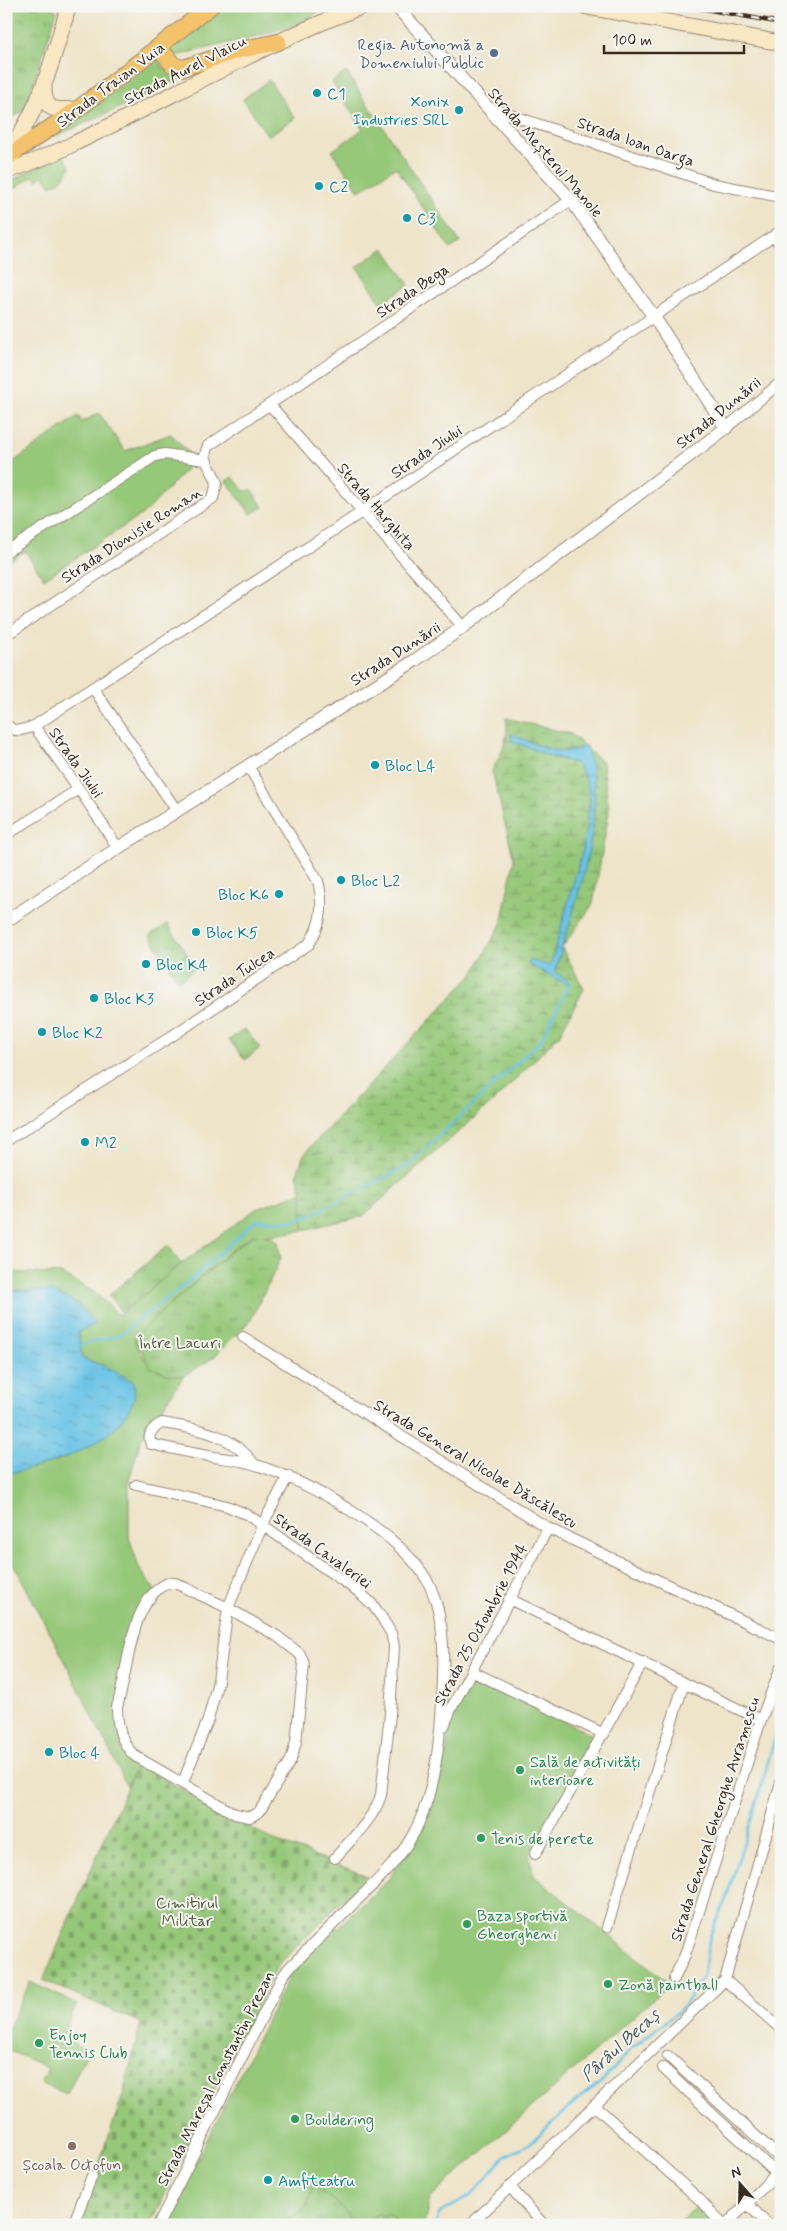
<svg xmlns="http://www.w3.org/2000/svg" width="787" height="2231" font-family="Mynerve,sans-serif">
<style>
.grass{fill:#96c879;stroke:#68794c}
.wetland{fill:url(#wetland-marsh);stroke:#68794c}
.cemetery{fill:url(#cemetery-stones);stroke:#68794c}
.park{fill:url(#park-tufts);stroke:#68794c}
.water{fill:url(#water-ripples);stroke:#517682}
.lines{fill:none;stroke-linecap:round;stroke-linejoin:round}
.stream{stroke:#67c3e5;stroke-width:2.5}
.minor-casing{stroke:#948774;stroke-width:12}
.tertiary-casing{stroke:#948774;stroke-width:14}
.secondary-casing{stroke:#948774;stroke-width:17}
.primary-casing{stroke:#948774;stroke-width:18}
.minor{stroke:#fff;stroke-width:10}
.tertiary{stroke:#fff;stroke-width:12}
.secondary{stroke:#fae7c3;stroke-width:15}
.primary{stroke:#f3c26a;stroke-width:16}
.rail-casing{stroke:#3b2a1e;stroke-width:4.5}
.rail{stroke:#f6f6f2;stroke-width:2.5;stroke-dasharray:8;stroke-linecap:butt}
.service-dot{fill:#5c6f8a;stroke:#f6f6f2;stroke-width:2}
.culture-dot{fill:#0f9aa8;stroke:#f6f6f2;stroke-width:2}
.leisure-dot{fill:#2e9e5b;stroke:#f6f6f2;stroke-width:2}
.education-dot{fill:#8d6e63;stroke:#f6f6f2;stroke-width:2}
.labels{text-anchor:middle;stroke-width:4;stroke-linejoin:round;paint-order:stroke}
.service-label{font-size:16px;fill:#4e5e75;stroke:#f6f6f2;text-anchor:end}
.street-label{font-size:16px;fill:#3b2a1e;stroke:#f6f6f2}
.culture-label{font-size:16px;fill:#0d838f;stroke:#f6f6f2;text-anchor:start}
.park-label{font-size:16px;fill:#565939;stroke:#f6f6f2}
.leisure-label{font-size:16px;fill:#27864d;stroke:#f6f6f2;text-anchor:start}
.education-label{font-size:16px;fill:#785e54;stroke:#f6f6f2}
.water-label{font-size:18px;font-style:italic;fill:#48585a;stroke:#f6f6f2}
</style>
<defs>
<pattern id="wetland-marsh" width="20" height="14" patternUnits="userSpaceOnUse" patternTransform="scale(1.25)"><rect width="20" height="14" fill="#96c879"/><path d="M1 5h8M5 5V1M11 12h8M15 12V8" fill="none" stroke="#7ca363"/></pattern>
<pattern id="cemetery-stones" width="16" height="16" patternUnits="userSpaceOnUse" patternTransform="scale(1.25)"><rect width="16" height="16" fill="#96c879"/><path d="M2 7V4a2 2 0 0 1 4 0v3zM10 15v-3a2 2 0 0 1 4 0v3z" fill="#7ca363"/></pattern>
<pattern id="park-tufts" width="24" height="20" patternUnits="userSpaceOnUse" patternTransform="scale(1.25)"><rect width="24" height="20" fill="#96c879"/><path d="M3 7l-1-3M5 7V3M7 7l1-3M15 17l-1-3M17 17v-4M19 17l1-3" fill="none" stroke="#7ca363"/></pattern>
<pattern id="water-ripples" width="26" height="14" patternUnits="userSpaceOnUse" patternTransform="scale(1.25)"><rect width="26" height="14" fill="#67c3e5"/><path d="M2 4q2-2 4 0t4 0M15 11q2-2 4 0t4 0" fill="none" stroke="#569fb9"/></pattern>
</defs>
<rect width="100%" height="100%" fill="#f6f6f2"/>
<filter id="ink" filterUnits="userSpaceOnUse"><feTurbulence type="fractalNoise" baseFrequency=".02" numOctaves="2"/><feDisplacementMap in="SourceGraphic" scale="10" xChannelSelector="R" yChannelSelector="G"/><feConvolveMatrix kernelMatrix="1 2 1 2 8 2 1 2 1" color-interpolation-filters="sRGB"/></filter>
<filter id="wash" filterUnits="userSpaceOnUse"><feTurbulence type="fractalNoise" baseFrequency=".0096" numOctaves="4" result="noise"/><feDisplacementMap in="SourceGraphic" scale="20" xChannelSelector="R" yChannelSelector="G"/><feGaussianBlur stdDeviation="1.12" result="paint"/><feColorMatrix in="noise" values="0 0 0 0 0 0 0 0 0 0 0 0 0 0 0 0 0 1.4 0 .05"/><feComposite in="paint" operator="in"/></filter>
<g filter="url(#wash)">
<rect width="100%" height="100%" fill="#eee4c9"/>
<path class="grass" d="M221,6H328L297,25L253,37L175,56L170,50V47Z
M157,58L162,67L186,75L146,96L56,136Z
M346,72L460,242L450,249L396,167L359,191L332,151L363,129L332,82Z
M269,80L295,118L268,136L243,99Z
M63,155L70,166C67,177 60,181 51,186L44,176L37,180L33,176L6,194V183Z
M384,248L409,285L381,303L357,267Z
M99,413L125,451L171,434L188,452L192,463L147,511L44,579L25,551L6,563V467L78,416L82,422Z
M302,1192L303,1230L269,1236L254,1235L239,1244L152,1320L134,1338C142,1364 159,1375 184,1376L141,1439L129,1480V1537L139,1568L155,1590L140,1612L117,1707L127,1749L140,1759L127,1786L67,1665L6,1550V1272L61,1274L94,1292L119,1315L181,1264L256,1209Z
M479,1680L596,1737L529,1854L534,1876L670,1984L430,2198L424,2225H164L292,1971L390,1878L421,1828L443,1770L451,1721L469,1685Z
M30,1982L77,2004L61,2037L88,2051L67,2094L41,2084L48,2068L6,2049V2033Z
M697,2207L713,2225H675Z"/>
<path class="wetland" d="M506,718L571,734L603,763L609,812L593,904L562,948L584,989L559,1035L498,1097L363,1216L303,1230L302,1192L297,1174L304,1154L473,974L501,924L514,860L492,771C501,753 510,739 506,718Z"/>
<path class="cemetery" d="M137,1764L273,1840L367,1876L277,1966L199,2120L151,2225H77L100,2168L98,2167L123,2095L141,2023L43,1980Z"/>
<path class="park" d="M6,6H47L57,11L25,110L6,121Z
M233,477L244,491L252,490L263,507L251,514L226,481Z
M168,924L196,968L178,981L150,935Z
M245,1029L260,1048L245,1060L229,1040Z
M254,1235L269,1236L278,1242L281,1258L250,1321L214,1357L184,1376L169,1375L151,1367L134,1338L152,1320L239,1245Z
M168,1245L181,1264L122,1313L109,1295Z
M313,2185L339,2205L350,2218L361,2221L372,2219L378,2213L383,2216L389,2214L395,2220L390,2225L276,2224L306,2209Z"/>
<path class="water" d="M511,734C528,740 550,753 568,751C575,751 579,746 586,746C611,814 574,905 555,972L570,983L568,985L528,964L530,960L550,966L583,849L590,800L585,777L577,764L549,756L512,741Z
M6,1290L51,1291L76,1303L96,1324L78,1332L82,1358L105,1366L134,1382C134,1388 136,1396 133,1401C116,1445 52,1465 11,1473L6,1465Z"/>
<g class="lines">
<path class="stream" d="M80,1345L120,1335L195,1276L255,1221L260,1220L292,1221L307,1217L407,1166L541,1040L570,983
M436,2225L439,2214L472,2195L504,2157L529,2144L577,2100L603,2080L632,2048L679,2011L690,1998L703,1975L710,1936L726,1899L759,1794L781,1716"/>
</g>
</g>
<g filter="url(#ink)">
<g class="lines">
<g class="minor-casing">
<path id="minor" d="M487,107L714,184L781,197
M774,236L781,246
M270,405L463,627
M726,428L781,382
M6,552L155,456L165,454L205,460
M6,635L213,498L217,483C213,469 200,460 208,446L571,200
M93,688L177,811
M6,724C15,734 22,730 34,726L362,512L781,231
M34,726L79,789L118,848
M6,835L79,789
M6,1141L169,1038L309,944C322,923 324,905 318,881L248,766
M243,1337L548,1528L781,1639
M136,1485L227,1506L248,1515L359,1592L373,1605L382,1618L391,1633L394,1646L390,1714L381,1795C374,1819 351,1839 335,1858
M168,1583H175L228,1608L277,1636L300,1654L304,1664L296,1742L291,1760L259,1812L250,1817L235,1814L135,1756C121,1744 117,1725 117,1707C129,1670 129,1600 168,1583Z
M509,1599L761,1720
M471,1671L604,1734
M444,1726L451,1709L548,1528
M183,1782L208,1720L218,1681L228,1608L263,1524L288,1476
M535,1854L643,1662
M607,1927L684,1683
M674,1979L685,1955L761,1720L781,1667
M725,1980L781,2029
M668,2056L781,2159
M663,2068L777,2174
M594,2105L700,2200L723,2225
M510,2187L544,2225
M747,2203L768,2225
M73,2225L92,2176
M158,2225L281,1979L288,1969C310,1947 332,1926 353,1904C374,1884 396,1864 411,1838C433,1801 440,1743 442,1701C444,1663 446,1623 431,1588C408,1536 308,1481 256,1465C243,1460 228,1459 214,1457C193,1453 172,1449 151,1444C146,1434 154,1427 162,1423C198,1429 231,1433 254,1464
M470,2225L725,1980L781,1782
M726,2225L780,2170"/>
</g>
<g class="tertiary-casing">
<path id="tertiary" d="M6,921L118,848L414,661L463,627L726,428L654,317L571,200L396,6"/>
</g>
<g class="secondary-casing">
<path id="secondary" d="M582,6L781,43
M44,86C44,113 55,110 78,109
M6,153C42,111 52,57 69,6
M6,172C29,163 52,155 73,144C170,98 262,44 363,6"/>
</g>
<g class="primary-casing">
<path id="primary" d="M159,47L173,65L183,68L239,50L278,42
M6,158L78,109L211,6"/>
</g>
<use href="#minor" class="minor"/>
<use href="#tertiary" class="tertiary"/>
<use href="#secondary" class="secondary"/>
<use href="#primary" class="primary"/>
<g class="rail-casing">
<path id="rail" d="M689,6L781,23"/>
</g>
<use href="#rail" class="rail"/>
</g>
</g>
<circle class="service-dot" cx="494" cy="53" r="5"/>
<g class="culture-dot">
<circle cx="317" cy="93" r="5"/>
<circle cx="459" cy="110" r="5"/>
<circle cx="319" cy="186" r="5"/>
<circle cx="407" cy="218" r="5"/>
<circle cx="375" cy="765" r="5"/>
<circle cx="341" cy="880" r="5"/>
<circle cx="279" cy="894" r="5"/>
<circle cx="196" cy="932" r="5"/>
<circle cx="146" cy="964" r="5"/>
<circle cx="94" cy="998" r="5"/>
<circle cx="42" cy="1032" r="5"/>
<circle cx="85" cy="1142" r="5"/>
<circle cx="49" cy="1752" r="5"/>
<circle cx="268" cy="2180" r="5"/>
</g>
<g class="leisure-dot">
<circle cx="520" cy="1770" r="5"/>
<circle cx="481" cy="1838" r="5"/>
<circle cx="467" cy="1924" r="5"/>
<circle cx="608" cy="1984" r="5"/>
<circle cx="39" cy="2043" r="5"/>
<circle cx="295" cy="2119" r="5"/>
</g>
<circle class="education-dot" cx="72" cy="2146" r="5"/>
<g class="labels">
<g class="service-label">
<text x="484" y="50">Regia Autonomă a<tspan x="484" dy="18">Domeniului Public</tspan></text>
</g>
<g class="street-label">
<text transform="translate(185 69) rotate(-27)" y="6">Strada Aurel Vlaicu</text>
<text transform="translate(110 84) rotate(-37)" y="6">Strada Traian Vuia</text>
<text transform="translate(636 141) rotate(19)" y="6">Strada Ioan Oarga</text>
<text transform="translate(546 152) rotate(49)" y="6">Strada Meșterul Manole</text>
<text transform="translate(412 290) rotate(-34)" y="6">Strada Bega</text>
<text transform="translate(718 412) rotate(-39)" y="6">Strada Dunării</text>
<text transform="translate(426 451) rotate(-34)" y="6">Strada Jiului</text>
<text transform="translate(377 506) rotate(49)" y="6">Strada Harghita</text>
<text transform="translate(131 534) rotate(-33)" y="6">Strada Dionisie Roman</text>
<text transform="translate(395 653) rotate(-33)" y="6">Strada Dunării</text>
<text transform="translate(77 762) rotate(55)" y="6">Strada Jiului</text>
<text transform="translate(234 976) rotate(-34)" y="6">Strada Tulcea</text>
<text transform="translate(476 1463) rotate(31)" y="6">Strada General Nicolae Dăscălescu</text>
<text transform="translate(323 1550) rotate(36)" y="6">Strada Cavaleriei</text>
<text transform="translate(480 1624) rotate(-62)" y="6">Strada 25 Octombrie 1944</text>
<text transform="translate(714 1819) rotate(-72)" y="6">Strada General Gheorghe Avramescu</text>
<text transform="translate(215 2078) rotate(-63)" y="6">Strada Mareșal Constantin Prezan</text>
</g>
<g class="culture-label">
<text x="327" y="99">C1</text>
<text x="449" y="107" text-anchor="end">Xonix<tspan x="449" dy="18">Industries SRL</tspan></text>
<text x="329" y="192">C2</text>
<text x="417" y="224">C3</text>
<text x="385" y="771">Bloc L4</text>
<text x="351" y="886">Bloc L2</text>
<text x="269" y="900" text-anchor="end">Bloc K6</text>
<text x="206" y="938">Bloc K5</text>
<text x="156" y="970">Bloc K4</text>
<text x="104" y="1004">Bloc K3</text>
<text x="52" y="1038">Bloc K2</text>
<text x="95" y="1148">M2</text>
<text x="59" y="1758">Bloc 4</text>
<text x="278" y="2186">Amfiteatru</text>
</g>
<g class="park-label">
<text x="179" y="1348">Între Lacuri</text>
<text x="187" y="1908">Cimitirul<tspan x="187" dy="18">Militar</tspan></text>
</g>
<g class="leisure-label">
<text x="530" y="1767">Sală de activități<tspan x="530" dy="18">interioare</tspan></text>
<text x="491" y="1844">Tenis de perete</text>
<text x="477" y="1921">Baza sportivă<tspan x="477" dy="18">Gheorgheni</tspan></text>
<text x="618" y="1990">Zonă paintball</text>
<text x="49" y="2040">Enjoy<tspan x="49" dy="18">Tennis Club</tspan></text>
<text x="305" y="2125">Bouldering</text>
</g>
<g class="education-label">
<text x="72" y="2170">Școala Octofun</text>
</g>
<g class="water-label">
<text transform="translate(620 2045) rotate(-42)" y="6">Pârâul Becaș</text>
</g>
</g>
<rect width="787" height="2231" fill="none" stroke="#f6f6f2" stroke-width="25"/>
<g transform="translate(740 2184) rotate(340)" stroke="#f6f6f2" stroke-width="4" paint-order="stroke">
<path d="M0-4L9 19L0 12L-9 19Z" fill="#3b2a1e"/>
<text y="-8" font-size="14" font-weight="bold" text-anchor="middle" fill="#3b2a1e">N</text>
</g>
<path d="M604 45v8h140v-8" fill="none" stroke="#3b2a1e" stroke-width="2.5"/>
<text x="612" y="45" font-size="15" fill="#3b2a1e" stroke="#f6f6f2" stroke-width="4" paint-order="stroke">100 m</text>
</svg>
